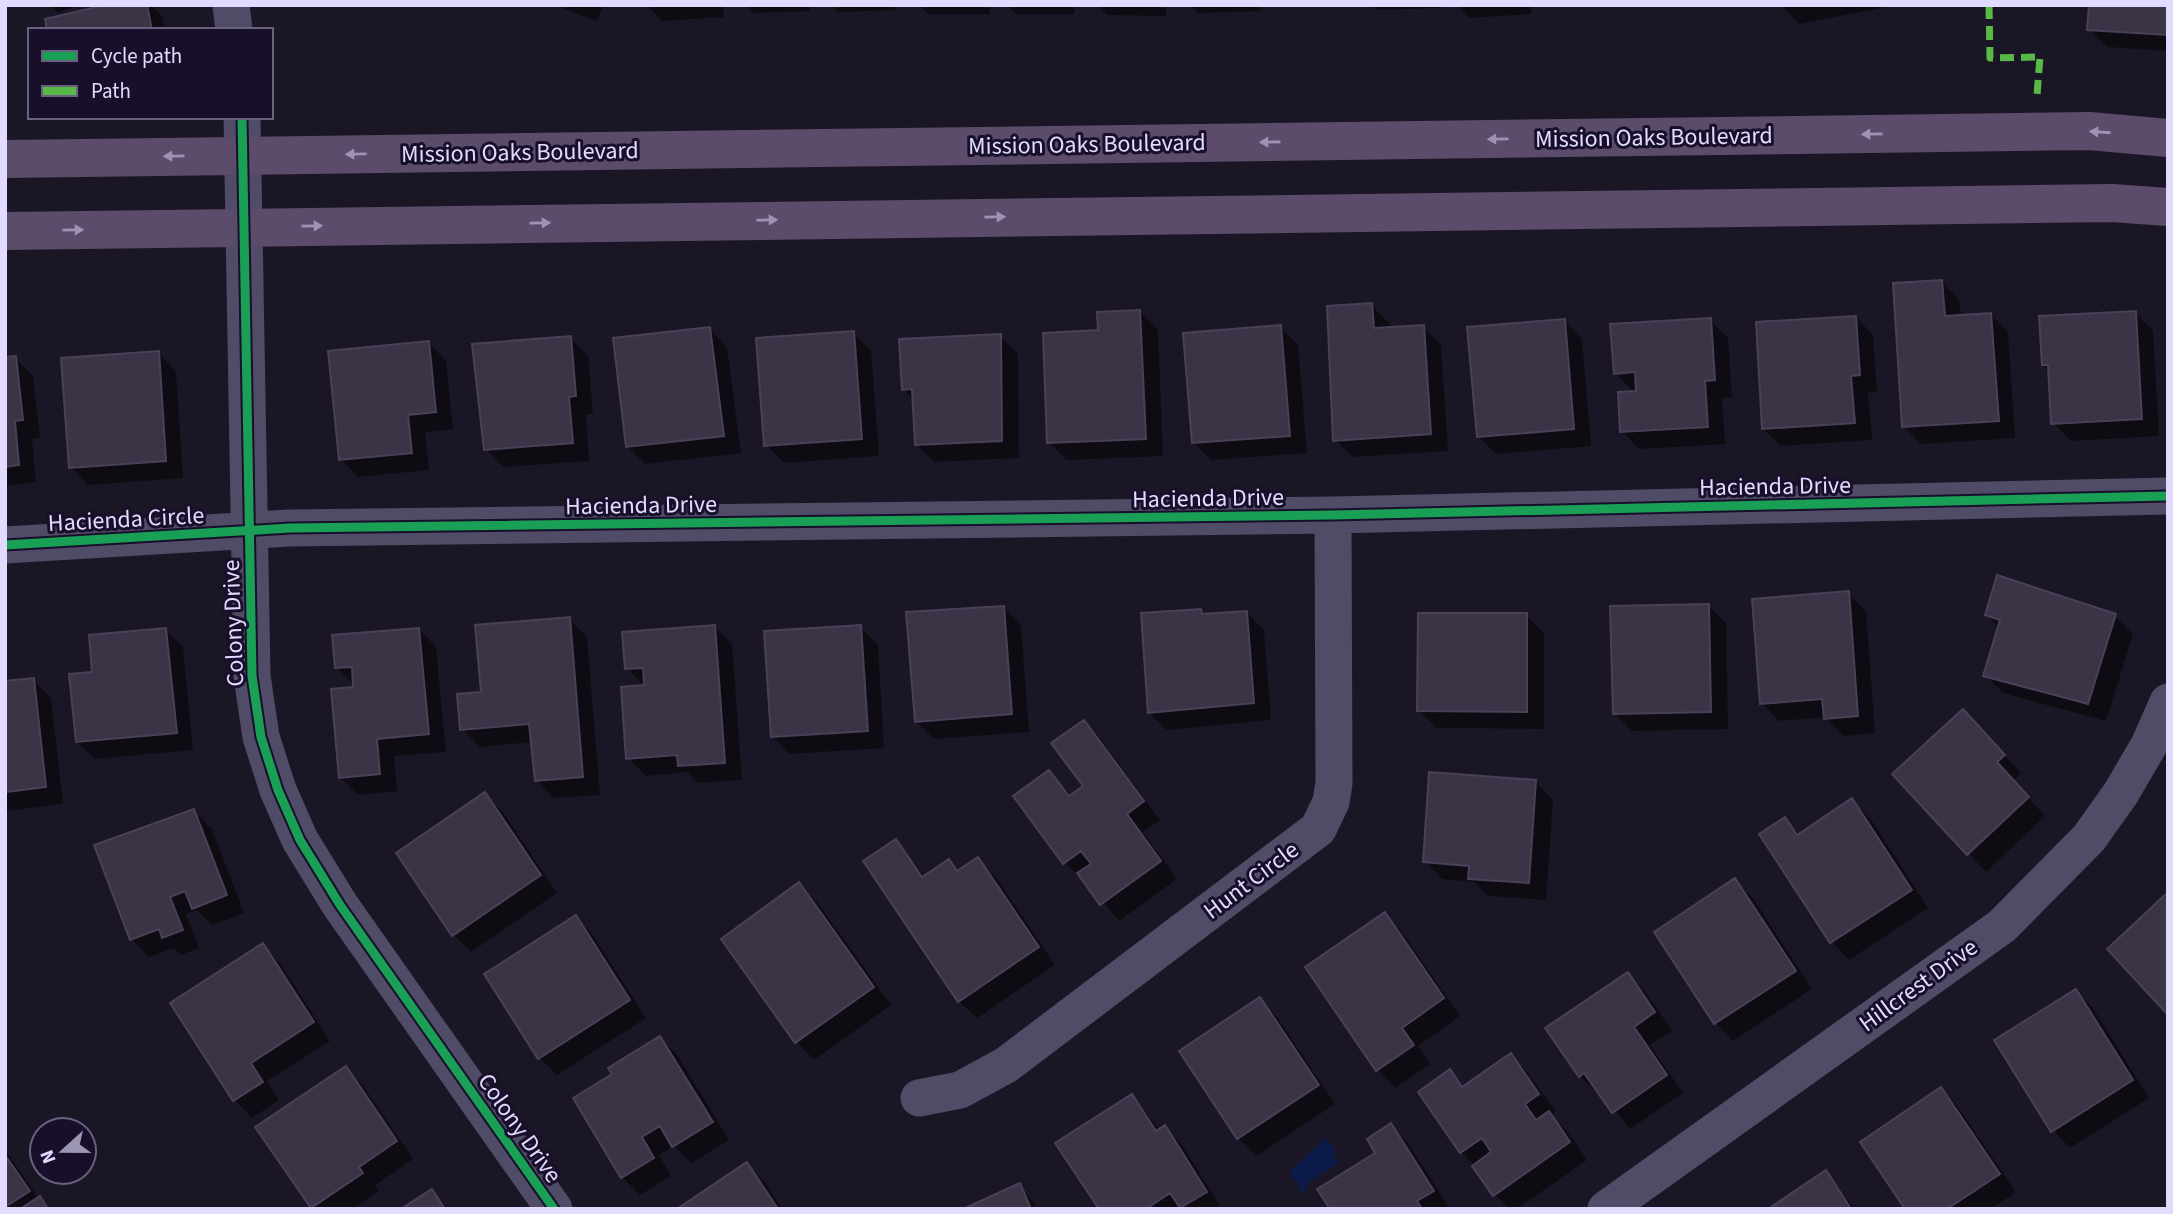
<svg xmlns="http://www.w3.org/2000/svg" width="2173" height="1214" font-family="'Source Sans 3',sans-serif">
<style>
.water{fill:#0b1a48}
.shadow{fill:#0007}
.building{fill:#3a3446;stroke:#484158;stroke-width:2}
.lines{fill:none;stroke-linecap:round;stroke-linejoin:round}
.minor{stroke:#504b66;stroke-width:37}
.major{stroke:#5a4c6a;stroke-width:38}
.quiet{stroke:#58b947;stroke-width:7;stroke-dasharray:14 7;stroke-linecap:butt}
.cycleway-casing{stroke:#18102b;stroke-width:13}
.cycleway{stroke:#1a9f57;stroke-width:9}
.oneway{fill:#9e93b4}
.labels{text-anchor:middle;stroke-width:6;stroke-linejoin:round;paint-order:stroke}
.street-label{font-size:24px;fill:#e2daff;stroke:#18102b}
</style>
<rect width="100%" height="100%" fill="#1b1625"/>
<path class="water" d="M1326,1138L1336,1152L1333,1158L1339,1162L1309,1182L1304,1193L1298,1190L1300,1185L1293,1179L1290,1171Z"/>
<path class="shadow" d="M50,5H80L58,13Z
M113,5H151L162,16L165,30H49Z
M556,5H603L597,22Z
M647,5H723L724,17L662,21Z
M746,5H810V11L754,13Z
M832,5H895V10L838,12Z
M919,5H990V14H928Z
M1007,5H1074V14H1016Z
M1097,5H1166V16L1107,15Z
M1190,5H1260L1261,11L1198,13Z
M1286,5H1343V7H1288Z
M1371,5H1441V8L1376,10Z
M1457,5H1531V14L1470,18Z
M1781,5H1896L1799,24Z
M2168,5V51L2107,47L2089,29Z
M1942,282L1959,299L1961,316L1991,315L2008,332L2015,438L1921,444L1903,426Z
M1371,305L1389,323L1390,329L1423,327L1441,345L1448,451L1353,457L1335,440Z
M1140,312L1158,330L1163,456L1067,460L1049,443L1100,332Z
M2136,313L2153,331L2159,436L2071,441L2053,423L2050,372L2043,365Z
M1856,317L1873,335L1877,392L1868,393L1872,440L1781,446L1763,429Z
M1710,320L1728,338L1732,397L1722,398L1725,444L1639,449L1622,431L1635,393L1615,373Z
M1565,321L1582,339L1591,446L1496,454L1478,436Z
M1280,327L1298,345L1307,453L1211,460L1193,442Z
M710,329L727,347L741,453L645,464L627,446Z
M853,333L871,350L879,456L784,463L766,445Z
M1000,336L1018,354L1019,458L934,462L916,444L914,400L903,389Z
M570,338L588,356L593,414H586L589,461L503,467L486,449Z
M429,343L446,361L453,429L425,432L429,470L358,477L341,459Z
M158,353L176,371L183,478L88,485L71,467Z
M15,358L33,376L40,438L32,439L36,482L5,486V359Z
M1848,593L1866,611L1875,733L1843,736L1825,717L1779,721L1761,703Z
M1708,605L1726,623L1728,729L1632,731L1615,714Z
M1003,607L1021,625L1029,732L934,739L916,721Z
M1201,611L1206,616L1246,612L1264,630L1271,720L1167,730L1149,713Z
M1526,615L1544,633V729L1437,728L1419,711Z
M1987,615L2115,616L2133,634L2106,721L2003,693L1985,675L2000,628Z
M569,619L587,637L600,795L554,798L536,780L533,742L480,747L462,729L483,693Z
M715,627L732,644L742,780L698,783L687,772L646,776L628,758L645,687L627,668Z
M860,627L878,645L884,748L790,754L772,737Z
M419,629L436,647L446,752L394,756L397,791L358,795L340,777L357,688L337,668Z
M166,630L183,647L193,750L95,759L77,742Z
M33,680L51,698L63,804L5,811V683Z
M1084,722L1101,740L1160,820L1143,832L1177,879L1119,921L1084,879L1064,863L1049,772L1072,796L1085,787Z
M1980,729L2021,773L2013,781L2045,816L1986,872L1895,774Z
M1536,782L1553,800L1546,900L1488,896L1474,882L1442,879L1425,861Z
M485,795L503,812L557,893L471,952L453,934Z
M1852,801L1870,818L1928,908L1849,960L1832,942L1761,834L1785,819L1800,835Z
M194,811L212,829L244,913L212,925L197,910L186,914L199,948L181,955L174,948L149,957L132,939Z
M896,841L925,877L948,861L959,872L978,859L996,877L1055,965L977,1018L959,1001Z
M1735,880L1753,898L1812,989L1733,1041L1716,1023L1657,932Z
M799,885L817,902L891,1005L814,1060L797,1042L723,939Z
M1385,914L1402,932L1460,1016L1418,1046L1430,1064L1395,1088L1378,1070L1307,968Z
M576,917L593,935L646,1018L557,1075L539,1057Z
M262,945L280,963L330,1041L267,1081L279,1100L252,1118L235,1100L173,1003Z
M1628,974L1645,991L1672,1031L1650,1045L1683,1093L1630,1129L1600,1092L1598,1094L1580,1076L1548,1028Z
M2075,991L2093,1008L2149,1098L2070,1148L2053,1130Z
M1260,1000L1277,1017L1335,1104L1256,1156L1239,1138L1181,1052Z
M660,1038L678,1056L729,1140L691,1163L674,1146L659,1155L671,1176L640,1195L622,1177L615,1075Z
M1511,1055L1528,1073L1556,1112L1551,1116L1567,1131L1587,1160L1517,1209H1509L1495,1195L1475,1166L1461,1152L1450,1072L1465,1087Z
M346,1068L363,1086L413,1159L375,1185L379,1191L353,1209H314Z
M1941,1089L1958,1107L2016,1192L1991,1209H1907Z
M1132,1097L1160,1130L1165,1127L1182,1145L1222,1209H1102Z
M1391,1125L1408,1143L1450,1209H1332L1378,1153Z
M5,1149L39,1199L50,1209H5Z
M747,1164L765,1182L782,1209H680Z
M1825,1173L1855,1209H1772Z
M1019,1185L1039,1209H968Z
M432,1191L449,1209H404Z"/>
<path class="building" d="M105,5H147L152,30H47L45,19Z
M2089,5H2168V35L2087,30Z
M1942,280L1945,316L1991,313L1999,421L1902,427L1893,283Z
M1372,303L1374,328L1424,325L1431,434L1333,441L1327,306Z
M1140,310L1146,439L1047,443L1043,333L1098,330L1097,312Z
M2136,311L2142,419L2051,424L2048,365H2042L2039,316Z
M1856,316L1860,375L1851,376L1855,423L1762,429L1756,322Z
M1711,318L1715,380L1705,381L1708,427L1620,432L1618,392L1636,391L1635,372L1614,374L1610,324Z
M1565,319L1574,429L1477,437L1467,327Z
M1281,325L1290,436L1192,443L1183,333Z
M710,327L724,436L626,447L613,338Z
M854,331L862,439L764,446L756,338Z
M1001,334L1002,441L915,445L912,389L902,390L899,339Z
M571,336L576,396L569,397L573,443L484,450L472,344Z
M429,341L436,412L408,415L412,453L339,460L328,351Z
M159,351L166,461L69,468L61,358Z
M16,356L23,420L15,421L19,465L5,467V357Z
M1997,575L2116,614L2088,704L1983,676L2000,620L1985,615Z
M1849,591L1858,716L1824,719L1822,699L1760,704L1752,599Z
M1709,604L1711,712L1613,714L1610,606Z
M1004,606L1012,714L915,722L906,612Z
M1201,609L1202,614L1247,611L1254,703L1148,713L1141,613Z
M1418,613H1527V712L1417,711Z
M570,617L583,777L535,781L529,724L460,730L457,694L481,692L475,625Z
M715,625L725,763L678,766L677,755L626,759L621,687L644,685L643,668L625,669L622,632Z
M861,625L868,731L771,737L764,631Z
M166,628L177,733L76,742L69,674L92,672L89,635Z
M419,628L429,734L377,739L380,774L339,778L331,689L353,687L352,667L335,668L332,635Z
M34,678L46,787L5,792V681Z
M1963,709L2005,755L1997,762L2029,797L1967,855L1892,774Z
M1084,720L1144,801L1127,814L1161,861L1100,905L1077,873L1091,864L1081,851L1063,864L1013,796L1049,770L1069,796L1083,786L1051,743Z
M1429,772L1536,780L1529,883L1468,879L1469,866L1423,862Z
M485,792L541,875L452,936L396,853Z
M1852,798L1912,890L1830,943L1759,834L1785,817L1797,835Z
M194,809L227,895L192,909L185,891L170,897L183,930L162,938L159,929L130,940L94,845Z
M896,839L922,877L949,859L957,871L978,857L1039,947L958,1002L863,861Z
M1735,878L1796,971L1714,1024L1654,932Z
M799,882L874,987L795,1043L721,939Z
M2168,892V1015L2107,949Z
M1385,912L1444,998L1402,1028L1414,1045L1376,1071L1305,967Z
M576,915L630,1000L538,1059L484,974Z
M263,943L314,1022L251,1063L263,1082L233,1101L170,1003Z
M1628,972L1655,1012L1634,1027L1667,1075L1612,1113L1584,1073L1579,1077L1545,1028Z
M2076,989L2133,1080L2051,1132L1994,1040Z
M1260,997L1319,1085L1237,1139L1179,1051Z
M660,1036L713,1122L672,1147L660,1126L642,1137L654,1158L621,1178L573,1098L612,1074L608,1068Z
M1511,1053L1539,1094L1525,1104L1536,1120L1549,1111L1570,1142L1493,1196L1472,1166L1491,1152L1482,1138L1460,1153L1418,1092L1450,1069L1462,1087Z
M346,1066L397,1141L359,1167L363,1173L311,1208L255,1127Z
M1941,1087L2000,1174L1947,1209H1905L1860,1142Z
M1132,1094L1156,1131L1165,1125L1207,1192L1180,1208L1170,1193L1146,1209H1099L1055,1143Z
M1391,1123L1434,1191L1417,1201L1422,1209H1330L1317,1189L1375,1153L1367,1139Z
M5,1155L30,1191L5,1207Z
M747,1162L778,1209H677Z
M1826,1170L1851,1209H1768Z
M1020,1183L1031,1209H963Z
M432,1189L445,1209H401Z
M40,1196L48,1209H20Z"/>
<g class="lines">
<path class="minor" d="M231,5L234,30
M242,117L252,676L261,737L278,790L300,840L340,905L554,1209
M5,545L290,528L1333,515L2168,496
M919,1098L960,1090L1006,1065L1318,829L1331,802L1334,783L1333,515
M1606,1209L2002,926L2089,838L2121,793L2149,745L2168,702"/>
<path class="major" d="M5,159L2089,131L2168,138
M5,231L2112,203L2168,207"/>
<path class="quiet" d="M1989,5L1990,58L2040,57L2037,95"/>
<g class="cycleway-casing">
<path id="cycleway" d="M242,117L252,676L261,737L278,790L300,840L340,905L554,1209
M5,545L290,528L1333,515L2168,496"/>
</g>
<use href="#cycleway" class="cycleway"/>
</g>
<defs><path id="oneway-solid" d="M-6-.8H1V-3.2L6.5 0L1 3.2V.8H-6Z" transform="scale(1.75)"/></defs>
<g class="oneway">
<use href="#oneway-solid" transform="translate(2100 132) rotate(-176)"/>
<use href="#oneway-solid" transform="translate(1872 134) rotate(179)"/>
<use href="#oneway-solid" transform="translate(1498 139) rotate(179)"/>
<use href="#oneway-solid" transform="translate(1270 142) rotate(179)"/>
<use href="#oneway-solid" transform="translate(356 154) rotate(179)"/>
<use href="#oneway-solid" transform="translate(174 156) rotate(179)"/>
<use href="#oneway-solid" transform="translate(995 217) rotate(-1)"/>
<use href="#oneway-solid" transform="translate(767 220) rotate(-1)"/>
<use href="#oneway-solid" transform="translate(540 223) rotate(-1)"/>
<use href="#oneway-solid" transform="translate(312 226) rotate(-1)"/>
<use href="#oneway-solid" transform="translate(73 230) rotate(-1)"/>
</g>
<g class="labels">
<g class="street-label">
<text transform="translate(1654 137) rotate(-1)" y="8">Mission Oaks Boulevard</text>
<text transform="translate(1087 144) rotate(-1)" y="8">Mission Oaks Boulevard</text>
<text transform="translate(520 152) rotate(-1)" y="8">Mission Oaks Boulevard</text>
<text transform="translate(1775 486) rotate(-1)" y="8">Hacienda Drive</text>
<text transform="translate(1208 498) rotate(-1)" y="8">Hacienda Drive</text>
<text transform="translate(641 505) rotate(-1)" y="8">Hacienda Drive</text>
<text transform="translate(126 519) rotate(-3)" y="8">Hacienda Circle</text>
<text transform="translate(233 623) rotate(-92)" y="8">Colony Drive</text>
<text transform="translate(1251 880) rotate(-37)" y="8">Hunt Circle</text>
<text transform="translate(1918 985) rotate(-36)" y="8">Hillcrest Drive</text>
<text transform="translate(520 1128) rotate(55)" y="8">Colony Drive</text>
</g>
</g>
<rect width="2173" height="1214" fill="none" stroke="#e2daff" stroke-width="14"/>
<rect x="28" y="28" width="245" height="91" fill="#18102b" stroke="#696180" stroke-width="2"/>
<rect x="42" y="51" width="35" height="10" fill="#1a9f57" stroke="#696180" stroke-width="2"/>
<text x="91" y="63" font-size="21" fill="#e2daff">Cycle path</text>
<rect x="42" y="86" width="35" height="10" fill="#58b947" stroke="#696180" stroke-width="2"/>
<text x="91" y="98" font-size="21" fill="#e2daff">Path</text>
<g transform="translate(63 1151) rotate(249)"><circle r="33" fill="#18102b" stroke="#696180" stroke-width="2"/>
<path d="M0-5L12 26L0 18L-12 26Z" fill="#9c95b3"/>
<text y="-10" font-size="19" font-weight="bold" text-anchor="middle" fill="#e2daff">N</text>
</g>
</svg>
